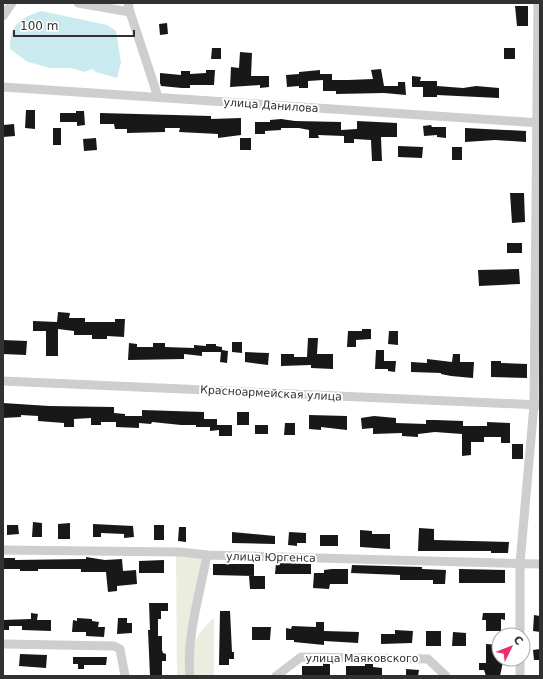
<svg xmlns="http://www.w3.org/2000/svg" width="543" height="679" font-family="'DejaVu Sans',sans-serif">
<style>
.green{fill:#ebeedf}
.water{fill:#caeaef}
.building{fill:#181818}
.lines{fill:none;stroke-linecap:round;stroke-linejoin:round}
.street{stroke:#cecece;stroke-width:9}
.labels{text-anchor:middle;stroke-width:4;stroke-linejoin:round;paint-order:stroke}
.street-label{font-size:11px;fill:#313131;stroke:#fff}
</style>
<rect width="100%" height="100%" fill="#fff"/>
<path class="green" d="M176,556H204L188,676H177Z
M214,618V676H195C188,650 194,635 214,618Z"/>
<path class="water" d="M41,11L107,25L116,31L121,62L117,78L96,72L92,69L84,72L71,68H50L28,62L10,49C10,24 19,19 41,11Z"/>
<path class="building" d="M515,6H528V26H517Z
M167,23L168,34L160,35L159,24Z
M212,48H221V59H211Z
M504,48H515V59H504Z
M240,52L252,53L251,76H269V87L260,88V85L230,87L231,67L239,68Z
M381,69L384,86H398V82H405L406,95L384,93L336,94V91H323V80L308,81V88H299V86L287,87L286,75L299,74V72L320,70V74H332V80H348L373,79L371,70Z
M206,70H215L214,85H190V88H182L161,86L160,83V73L181,75V71H190V74L206,73Z
M412,76L421,77L420,81H437V86L463,88L476,86L499,88V98L437,95V97H423V87H412Z
M26,110H35V129L25,128Z
M76,111H84L85,125L77,126V122H60V113H76Z
M100,113L211,116V119L241,118V135L218,138V134L179,132L180,128H165V132L127,133V129H115L114,124H100Z
M281,119L295,121L341,122V130L357,129V121L397,123V137H381L382,161H372L371,140L354,139V143H344V136L318,135L319,138H309V130L299,128H281V130L265,131V134H255V122H270V120Z
M14,124L15,136L3,137V125Z
M431,125L432,127H446V138L437,137V135L424,136L423,126Z
M53,128H61V145H53Z
M465,128L526,131V142L495,140L465,142Z
M96,138L97,150L84,151L83,139Z
M240,138H251V150H240Z
M398,146L423,147L422,158L398,157Z
M452,147H462V160H452Z
M510,193H524L525,222L512,223Z
M507,243H522V253H507Z
M519,269L520,284L479,286L478,270Z
M58,312L70,313L69,318H85V322H115V319H125L124,337L107,336V339H92V335H74V331L58,329V356H46V331H33V321L57,322Z
M362,329H371V339L356,340V347H347L348,331H362Z
M389,331H398V345L388,344Z
M308,338H318L317,354H333V369L311,368V365L281,366V354H294V357H307Z
M3,340L27,341L26,355L3,354Z
M232,342H242V353L232,352Z
M129,343L137,344V347H153V343H165V347L194,348V345L206,346V344H216V346L222,347V350L228,351L227,363L220,362L221,352H202V356L184,354V359L128,360Z
M376,350H384V361H396L395,372L388,371V369H375Z
M245,352L269,353L268,365L245,362Z
M453,354H460V362H474L473,378L451,376L441,374V373L411,372V362L427,363V359L452,362Z
M491,361H501V363L527,364V378L491,377Z
M3,403L49,406L114,407V413L125,414V416H142V410L204,412V419H217V425H232V436H219V430L210,431V427H196V425H181L152,422L151,424L139,423V428L116,427V422H101V425H91V418L74,419V427H64V423L38,421V416L21,415V417L3,418Z
M237,412H249V425H237Z
M309,415L347,416V430L321,427V430L309,429Z
M374,416L396,418V423L426,424V420H435L463,421V426H487V422L510,423V443H501V437H484V442H471V455L462,456V434L435,432L418,434V437L402,436V433L373,434V428L362,429L361,418Z
M285,423H295V435H284Z
M255,425H268V434H255Z
M512,444H523V459H512Z
M33,522L42,523V537H32Z
M70,523V539H58V524Z
M93,524L133,526L134,537L124,538V534L101,533V537H93Z
M7,525H18L19,534L7,535Z
M154,525H164V540H154Z
M179,527H186V542L178,541Z
M419,528L434,529V540L509,542L508,553H491V551H418Z
M360,530L372,531V534H390V549L360,547Z
M232,532L275,536V544L232,543Z
M289,532L306,533V543H297V546L288,545Z
M320,535H338V546H320Z
M86,557L105,560L122,559L123,571L136,570L137,584L117,586V591L108,592L106,572H81V569H38V571H20V569H3V558H15V560L86,559Z
M164,560V573H139V561Z
M276,563L311,564V574H275Z
M213,564H254V576L213,575Z
M352,565L422,567V569L446,570L445,584H433V580H400V575L351,573Z
M332,569H348V584H330L329,589L313,588L314,573H324V570Z
M459,569L505,570V583H459Z
M249,576H265V589H250Z
M149,603H168V611H161V619H158V636H162V650L163,653L166,654V661H162V676H150L148,630H150Z
M220,611H230L232,652H234V659H229V665H219Z
M31,613L38,614L37,620H51V631L22,630V626H9V630H3V620L31,619Z
M483,613H505V620L501,619V631H486V620H482Z
M534,615L540,616V632L533,631Z
M77,618L92,619V621L99,622L98,627H105L104,637L86,636V632H72L73,620L77,621Z
M118,618H127V623H132V633L117,634Z
M316,622H324V631L359,632L358,643L324,641V645L294,642V640H286V628L291,629L292,626L316,627Z
M252,627H271L270,640H252Z
M395,630L413,631L412,643L381,644V634H395Z
M426,631H441V646H426Z
M453,632L466,633V646H452Z
M486,644L499,645L500,662H503L500,676H486L484,670H479V663H486Z
M540,649V660H534L533,650Z
M20,654L47,655L46,668L19,666Z
M73,657H107L106,665H84V669H78V664H73Z
M323,663H330V676H302V666H323Z
M365,664H373V667L382,668V676H346V666H365Z
M406,669L419,670L418,676H406Z"/>
<g class="lines">
<path class="street" d="M78,3L130,12
M128,3L130,12L158,97
M3,16L12,3
M3,87L540,123
M3,381L540,405
M3,550L180,552L207,555L540,564
M520,635V563L534,405L538,3
M3,644L114,646L120,649L125,676
M190,676C186,638 200,593 207,555
M276,676L301,657L428,659L446,676
M520,676V659"/>
</g>
<g class="labels">
<g class="street-label">
<text transform="translate(271 105) rotate(4)" y="4">улица Данилова</text>
<text transform="translate(271 393) rotate(3)" y="4">Красноармейская улица</text>
<text transform="translate(271 557) rotate(1)" y="4">улица Юргенса</text>
<text x="362" y="662">улица Маяковского</text>
</g>
</g>
<rect width="543" height="679" fill="none" stroke="#313131" stroke-width="8"/>
<g transform="translate(511 647) rotate(47)"><circle r="19" fill="#ffffff" stroke="#adadad"/>
<path d="M0-3L7 15L0 10L-7 15Z" fill="#ee2d70"/>
<text y="-6" font-size="11" font-weight="bold" text-anchor="middle" fill="#313131">С</text>
</g>
<path d="M14 30v6h120v-6" fill="none" stroke="#313131" stroke-width="2"/>
<text x="20" y="30" font-size="12" fill="#313131" stroke="#ffffff" stroke-width="3" paint-order="stroke">100 m</text>
</svg>
